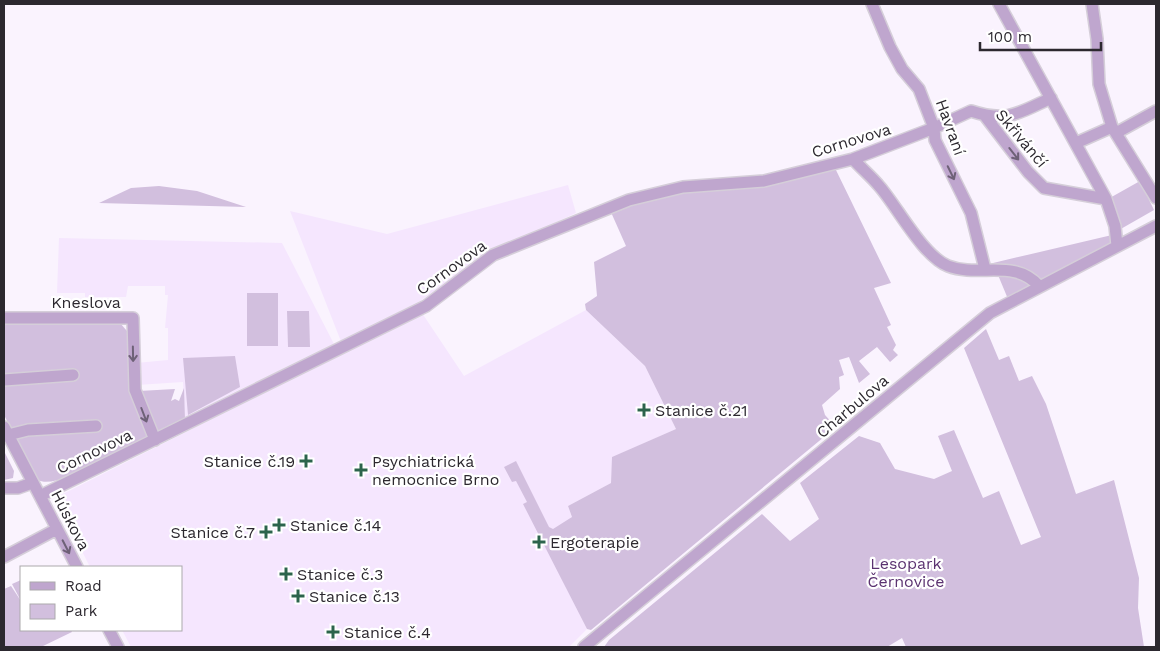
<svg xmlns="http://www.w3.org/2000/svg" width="1160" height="651" font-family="'Work Sans',sans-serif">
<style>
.built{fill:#f5e6fe}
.green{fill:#d2bfde}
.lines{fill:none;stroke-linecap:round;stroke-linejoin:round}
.minor-casing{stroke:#d5ced9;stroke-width:14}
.minor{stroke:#bfa6ce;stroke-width:11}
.oneway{stroke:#6e6177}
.poi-dot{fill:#2c644c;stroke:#fff;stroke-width:2}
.labels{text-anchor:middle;stroke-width:4.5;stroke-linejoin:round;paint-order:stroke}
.street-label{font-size:16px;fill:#2c282f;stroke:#fff}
.poi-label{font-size:16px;fill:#2c282f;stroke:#fff;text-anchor:start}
.park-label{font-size:16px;fill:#5b3270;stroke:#fff}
</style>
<rect width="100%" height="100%" fill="#faf3fe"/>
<path class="built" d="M568,185L576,213L486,255L416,304L342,344L290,211L387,234Z
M59,238L282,243L334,344L185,419L183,382L137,385L136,363L168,360V328H165L168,295H165V286H128L126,297H85V293H57Z
M586,310L645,366L676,429L613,457L611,483L568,506L572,517L544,544L587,629L569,647H131L122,630H181V567H90L55,498L422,313L464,376Z"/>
<path class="green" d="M834,166L891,283L874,288L891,325L887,327L896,345L893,350L898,355L890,362L877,347L859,361L870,374L859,383L849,357L839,360L844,375L839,377L840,389L822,405L825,415L836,427L591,630L587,629L523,504L527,502L516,481L512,482L504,467L516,461L549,527L553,529L572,517L568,506L611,483L612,457L676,429L645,366L586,310L585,304L597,296L594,262L626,246L610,210L665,194Z
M1140,181L1154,210L1119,230L1108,199Z
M159,186L197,191L246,207L99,203L131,188Z
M1112,235L1110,246L1008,299L993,263Z
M247,293H278V346H247Z
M287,311H309L310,347H288Z
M4,321L120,323L127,331L147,437C127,448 57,491 38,480L4,415Z
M986,329L999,360L1009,356L1019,381L1032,376L1046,404L1076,494L1114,480L1139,578L1138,608L1144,647H906L902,638L887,647H604L609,640L762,514L790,541L819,519L800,483L859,436L880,443L895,469L934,479L952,471L938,436L954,430L983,498L999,491L1021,545L1041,537L964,348Z
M235,356L240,387L188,415L183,358Z
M184,388L185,419L157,433L139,391L175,389L171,401L175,399L179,401Z
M4,451L14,471L13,478L4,480Z
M21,576V630H71L72,632L41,647H4V589L11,586L21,601L12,584L21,580Z"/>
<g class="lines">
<g class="minor-casing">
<path id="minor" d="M872,4L890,47L902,69L919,89L934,128L935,140L971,213L985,269
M999,4L1106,199L1115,226L1117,246
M1092,4L1097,39L1099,84L1112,127L1156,198
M985,116L1028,172L1044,188L1106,199
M1116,133L1156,111
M1076,143L1112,127
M853,159C862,169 872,177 880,187C898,208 923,256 948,266C979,278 1014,258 1039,286
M4,318H133L135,390L155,440
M4,380L73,375
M4,427L77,567
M4,436L28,430L96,426
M4,488H18L32,483
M40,496L426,306L493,255L629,200L683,187L764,181L853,159L934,128L971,111C1007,123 1019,113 1051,98
M4,557L57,529
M109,630L118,647
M584,647L990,313L1156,226"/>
</g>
<use href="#minor" class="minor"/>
</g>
<defs><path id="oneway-shaft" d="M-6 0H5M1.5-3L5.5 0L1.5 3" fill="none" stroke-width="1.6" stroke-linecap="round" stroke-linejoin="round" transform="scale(1.25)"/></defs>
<g class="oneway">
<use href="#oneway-shaft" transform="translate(1014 154) rotate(52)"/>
<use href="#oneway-shaft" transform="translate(951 173) rotate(64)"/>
<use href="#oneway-shaft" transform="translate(133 354) rotate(89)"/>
<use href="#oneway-shaft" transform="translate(144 415) rotate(69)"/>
<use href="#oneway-shaft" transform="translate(66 547) rotate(63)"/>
</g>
<g class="poi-dot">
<path d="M641.5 402.5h5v5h5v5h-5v5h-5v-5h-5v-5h5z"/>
<path d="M303.5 453.5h5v5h5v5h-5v5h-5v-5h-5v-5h5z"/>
<path d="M358.5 462.5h5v5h5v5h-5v5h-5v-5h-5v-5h5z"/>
<path d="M276.5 517.5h5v5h5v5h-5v5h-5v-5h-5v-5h5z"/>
<path d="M263.5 524.5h5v5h5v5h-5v5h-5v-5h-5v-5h5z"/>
<path d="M536.5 534.5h5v5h5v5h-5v5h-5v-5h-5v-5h5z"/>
<path d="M283.5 566.5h5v5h5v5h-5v5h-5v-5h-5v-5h5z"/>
<path d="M295.5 588.5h5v5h5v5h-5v5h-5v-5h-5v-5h5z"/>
<path d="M330.5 624.5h5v5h5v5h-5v5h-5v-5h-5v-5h5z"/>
</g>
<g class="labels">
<g class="street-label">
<text transform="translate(951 127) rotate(70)" y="6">Havraní</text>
<text transform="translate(1022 138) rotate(50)" y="6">Skřivánčí</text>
<text transform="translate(851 140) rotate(-17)" y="6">Cornovova</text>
<text transform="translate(451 267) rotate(-36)" y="6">Cornovova</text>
<text x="86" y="308">Kneslova</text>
<text transform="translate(852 406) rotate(-40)" y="6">Charbulova</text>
<text transform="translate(94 451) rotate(-26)" y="6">Cornovova</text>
<text transform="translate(71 520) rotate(63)" y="6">Húskova</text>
</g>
<g class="poi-label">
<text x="655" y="416">Stanice č.21</text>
<text x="295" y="467" text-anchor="end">Stanice č.19</text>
<text x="372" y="467">Psychiatrická<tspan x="372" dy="18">nemocnice Brno</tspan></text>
<text x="290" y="531">Stanice č.14</text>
<text x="255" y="538" text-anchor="end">Stanice č.7</text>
<text x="550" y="548">Ergoterapie</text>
<text x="297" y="580">Stanice č.3</text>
<text x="309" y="602">Stanice č.13</text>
<text x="344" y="638">Stanice č.4</text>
</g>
<g class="park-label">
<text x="906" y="569">Lesopark<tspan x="906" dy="18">Černovice</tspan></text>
</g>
</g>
<rect width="1160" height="651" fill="none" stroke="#2c282f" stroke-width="10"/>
<rect x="20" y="566" width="162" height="65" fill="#ffffff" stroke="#aba9ac"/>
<rect x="30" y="582" width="25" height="8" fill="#bfa6ce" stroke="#aba9ac"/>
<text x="65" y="591" font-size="15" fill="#2c282f">Road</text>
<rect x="30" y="604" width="25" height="15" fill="#d2bfde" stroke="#aba9ac"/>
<text x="65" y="616" font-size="15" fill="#2c282f">Park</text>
<path d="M980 42v8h121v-8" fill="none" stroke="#2c282f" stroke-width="2.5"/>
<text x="988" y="42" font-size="15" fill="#2c282f" stroke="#ffffff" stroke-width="4" paint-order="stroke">100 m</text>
</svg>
